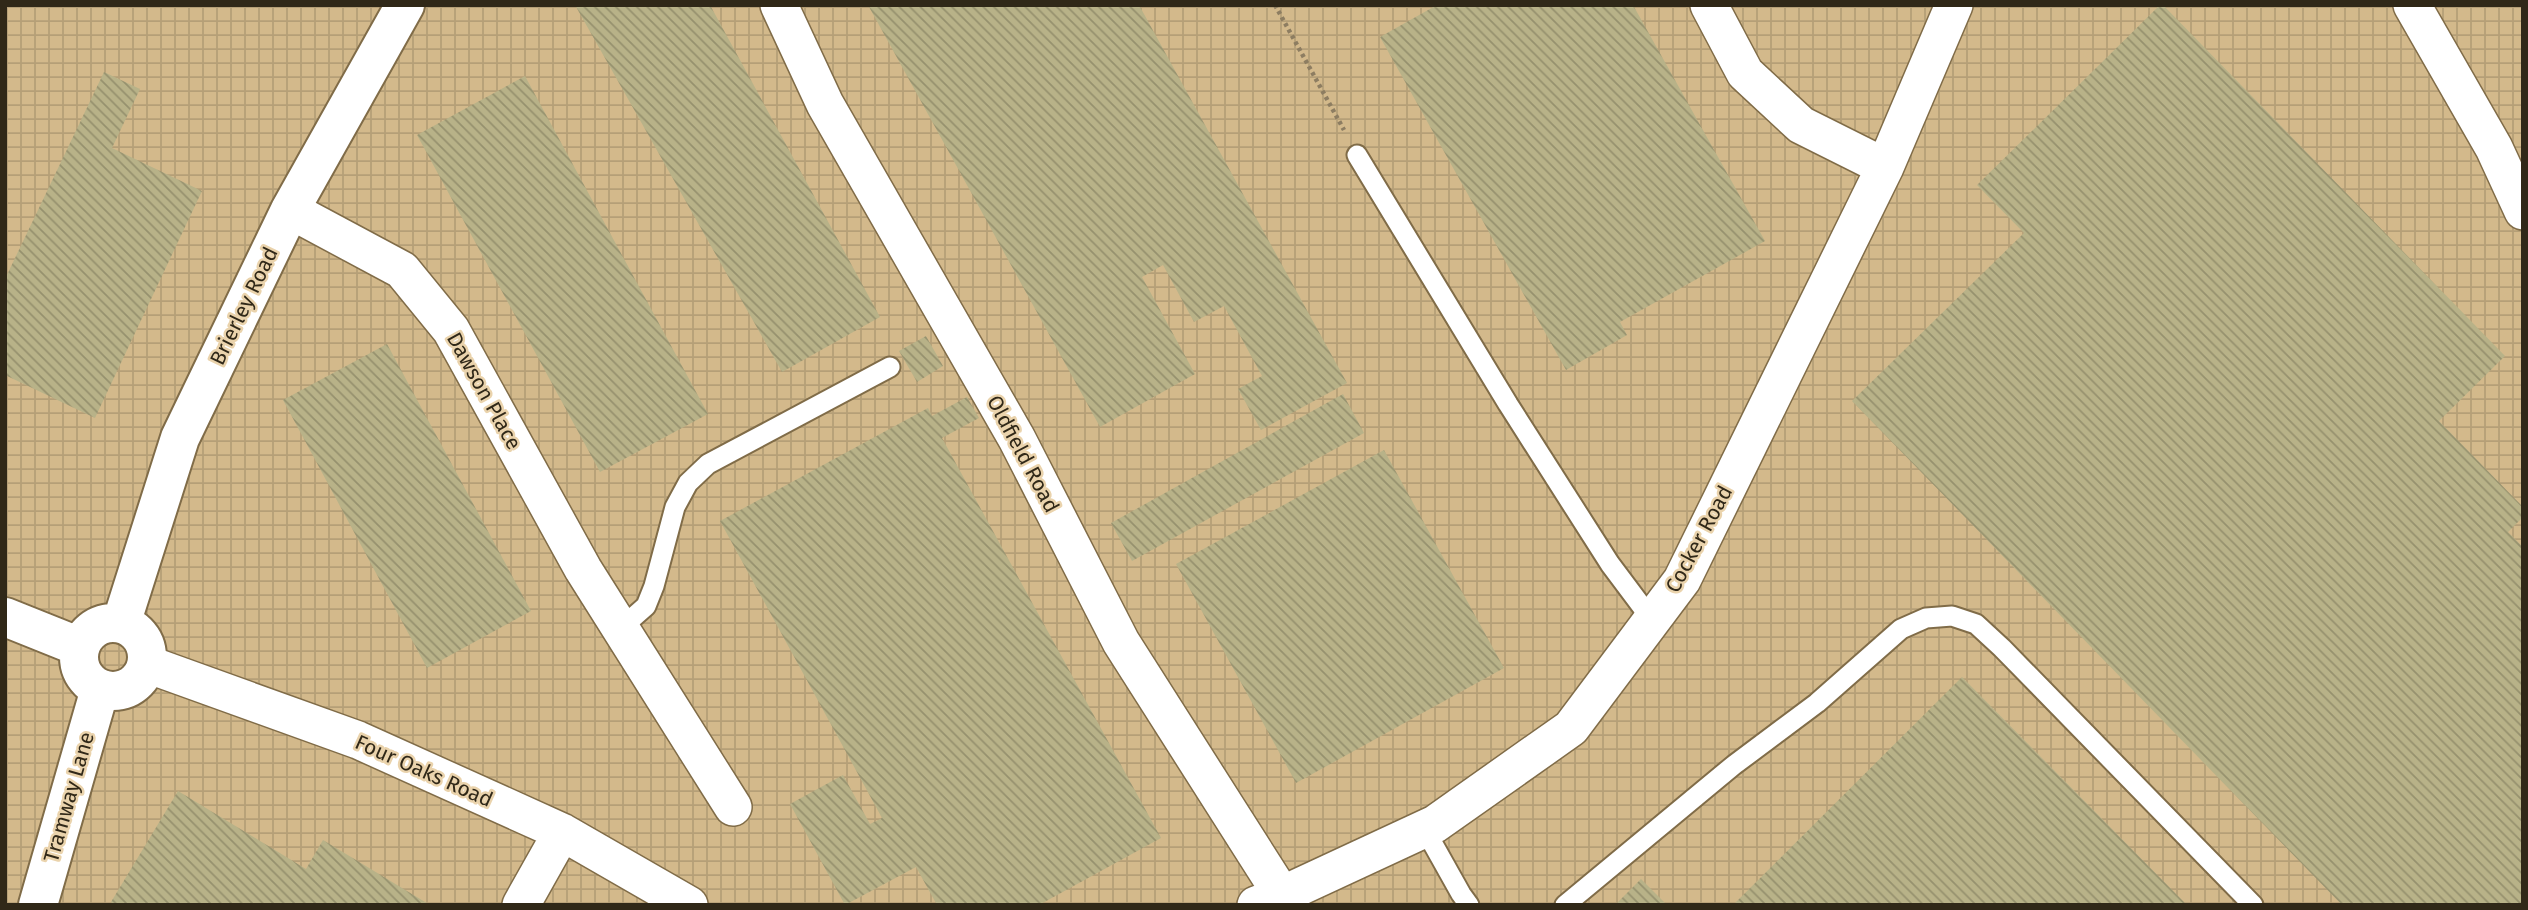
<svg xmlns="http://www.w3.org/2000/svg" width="2528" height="910" font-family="'Fira Sans',sans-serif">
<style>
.industrial{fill:url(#industrial-grid)}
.building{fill:url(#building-back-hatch)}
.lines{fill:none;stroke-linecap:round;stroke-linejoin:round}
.lane-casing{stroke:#806c48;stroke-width:23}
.street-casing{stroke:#806c48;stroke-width:40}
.secondary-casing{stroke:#806c48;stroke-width:42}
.path{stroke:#8d7d61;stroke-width:4.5;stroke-dasharray:3.5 3.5;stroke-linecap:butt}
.lane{stroke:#fff;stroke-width:19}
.street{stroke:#fff;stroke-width:37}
.secondary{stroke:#fff;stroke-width:38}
.labels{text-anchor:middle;stroke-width:5;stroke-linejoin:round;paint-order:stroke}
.street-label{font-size:21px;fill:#302818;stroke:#ead3ac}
</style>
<defs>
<pattern id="industrial-grid" width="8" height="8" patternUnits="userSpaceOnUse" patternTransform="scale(1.75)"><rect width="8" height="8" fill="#d3b98b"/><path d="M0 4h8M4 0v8" fill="none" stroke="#b59f77"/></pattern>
<pattern id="building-back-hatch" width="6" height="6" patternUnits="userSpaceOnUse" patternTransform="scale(1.75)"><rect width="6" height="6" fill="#b8b288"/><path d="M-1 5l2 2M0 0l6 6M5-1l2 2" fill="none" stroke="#96916e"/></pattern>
</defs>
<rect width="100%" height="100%" fill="#ddc69f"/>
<path class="industrial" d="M5,5H2523V905H5Z"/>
<path class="building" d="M575,5H710L880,317L782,372Z
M868,5H1139L1347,383L1261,430L1238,389L1262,376L1224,306L1194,322L1163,265L1142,277L1195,374L1100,427Z
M1437,5H1633L1765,241L1620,322L1627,335L1566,370L1380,37Z
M2160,5H2163L2505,356L2439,421L2523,507V517L2508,532L2523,547V905H2342L1852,401L2024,233L1977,185Z
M104,72L140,89L112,148L202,191L95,418L5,375V279Z
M525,76L708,414L600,472L417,135Z
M926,336L943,366L917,382L899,351Z
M387,344L531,611L427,668L283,400Z
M1343,394L1364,433L1132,561L1111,523Z
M967,397L979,418L942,438L1161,838L1039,905H937L916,867L845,905L790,804L843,775L870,824L882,818L720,521L928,408L932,416Z
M1384,450L1504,668L1296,783L1176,564Z
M1962,677L2187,905H1733Z
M178,791L306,869L323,840L430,905H115L111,902Z
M1641,879L1667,905H1615Z"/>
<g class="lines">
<g class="lane-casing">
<path id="lane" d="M1357,155L1508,404L1610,564L1652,620
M621,628L646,606L654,586L675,507L688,483L708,464L890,367
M1424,828L1461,894L1469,905
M1565,905L1734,765L1817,703L1901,629L1926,618L1952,616L1976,624L2002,648L2253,905"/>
</g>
<g class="street-casing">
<path id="street" d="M779,5L825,104L1017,439L1121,642L1282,895
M1709,5L1745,73L1801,125L1885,167
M2412,5L2494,148L2523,211
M290,210L402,270L451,330L583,569L733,807
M147,664L358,740L562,832L689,905
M521,905L562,832
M1256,905L1282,895L1435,824L1571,728L1682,580L1885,167L1954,5"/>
</g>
<g class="secondary-casing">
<path id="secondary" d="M5,617L80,647
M79 657a34 34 0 1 1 68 0a34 34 0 1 1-68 0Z
M121,624L180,438L290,210L405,5
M38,905L100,689"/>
</g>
<path class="path" d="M1275,5L1344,130"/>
<use href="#lane" class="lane"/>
<use href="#street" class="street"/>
<use href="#secondary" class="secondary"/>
</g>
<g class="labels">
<g class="street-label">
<text transform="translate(244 306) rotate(-64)" y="7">Brierley Road</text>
<text transform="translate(484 391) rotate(61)" y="7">Dawson Place</text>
<text transform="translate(1023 454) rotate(62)" y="7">Oldfield Road</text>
<text transform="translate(1699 539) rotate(-62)" y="7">Cocker Road</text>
<text transform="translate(424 771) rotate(24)" y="7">Four Oaks Road</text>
<text transform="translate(69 797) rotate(-74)" y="7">Tramway Lane</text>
</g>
</g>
<rect width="2528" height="910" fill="none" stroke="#302818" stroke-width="14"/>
</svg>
